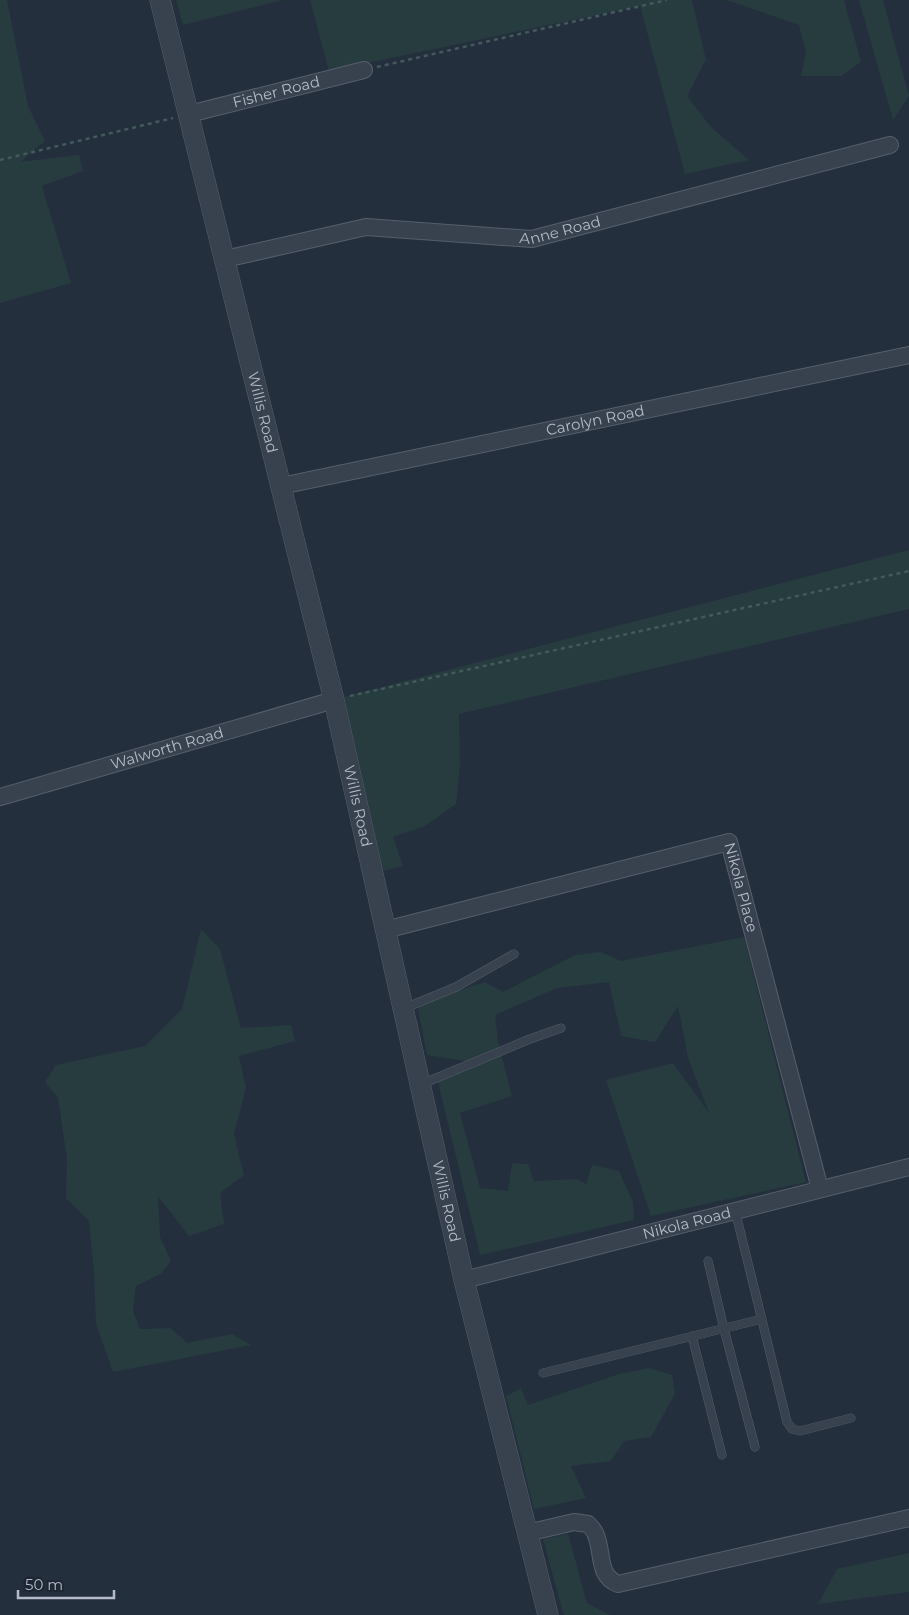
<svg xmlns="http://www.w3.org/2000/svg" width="909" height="1615" font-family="Montserrat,sans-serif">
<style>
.green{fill:#263c3f}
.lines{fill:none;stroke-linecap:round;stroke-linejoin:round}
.service-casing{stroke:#565f6c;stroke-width:9}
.minor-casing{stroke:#565f6c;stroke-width:18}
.tertiary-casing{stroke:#565f6c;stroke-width:21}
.path{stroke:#44595c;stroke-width:2.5;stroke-dasharray:4 4;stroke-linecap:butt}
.service{stroke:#38414e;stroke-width:8}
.minor{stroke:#38414e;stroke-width:16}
.tertiary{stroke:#38414e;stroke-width:20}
.labels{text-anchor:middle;stroke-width:4.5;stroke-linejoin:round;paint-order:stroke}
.street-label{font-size:15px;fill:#b4bcc9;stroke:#1d2633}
</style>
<rect width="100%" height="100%" fill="#242f3e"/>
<path class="green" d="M0,0H7L28,106L45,141L20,162L79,155L83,171L42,186L71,283L0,303Z
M176,0H283L183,25Z
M310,0H692L706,60L687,96L711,127L749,160L685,174L640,6L329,71Z
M727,0H844L861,62L841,76H801L806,52L799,25Z
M859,0H883L909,96L893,120Z
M909,550V609L459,714L460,765L456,804L425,826L393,837L403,866L383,871L344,697Z
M201,929L220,949L241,1028L291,1025L295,1041L239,1056L246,1088L234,1134L244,1175L220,1193L224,1224L189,1236L158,1196L160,1237L171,1261L162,1273L136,1286L133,1311L140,1329L171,1328L187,1343L232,1334L251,1345L113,1372L96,1324L94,1272L89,1221L66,1198L67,1159L58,1098L45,1082L56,1065L145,1046L182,1009Z
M744,937L806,1182L651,1216L606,1080L673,1063L709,1113L688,1058L678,1006L655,1042L621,1036L609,982L557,988L495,1015L498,1042L512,1096L460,1113L480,1188L508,1191L512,1163L528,1164L534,1181L577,1179L586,1184L592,1165L619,1171L633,1202L634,1220L480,1255L438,1082L477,1063L427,1055L417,1004L485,982L503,992L575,955L601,952L621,961Z
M649,1368L672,1375L675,1394L651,1437L624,1441L611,1461L571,1466L586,1498L534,1509L506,1396L521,1388L528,1405L619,1374Z
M568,1534L587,1603L610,1615H564L563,1613L543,1539Z
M909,1553V1592L818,1604L837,1569Z"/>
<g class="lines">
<g class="service-casing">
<path id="service" d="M405,1008L456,987L514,954
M422,1084L530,1039L561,1028
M735,1210L787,1422L792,1429L800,1431L851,1418
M708,1261L724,1329L755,1447
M692,1336L722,1455
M543,1373L762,1319"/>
</g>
<g class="minor-casing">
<g id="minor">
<path id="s1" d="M189,114L364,70"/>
<path id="s2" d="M225,259L366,227L532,239L890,145"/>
<path id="s3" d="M281,486L909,355"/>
<path id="s4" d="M0,797L334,700"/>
<path id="s5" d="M385,930L729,842L820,1189"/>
<path id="s6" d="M464,1280L909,1167"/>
<path d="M527,1533L574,1522L588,1524C590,1526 594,1530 595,1533C604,1551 596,1575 618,1584L909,1518"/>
</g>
</g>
<g class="tertiary-casing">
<g id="tertiary">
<path id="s7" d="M160,0L334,700L464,1280L548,1615"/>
</g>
</g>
<path class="path" d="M377,67L667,0
M0,160L173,118
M350,696L909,571"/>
<use href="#service" class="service"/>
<use href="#minor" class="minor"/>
<use href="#tertiary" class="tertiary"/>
</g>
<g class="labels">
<g class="street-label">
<text dy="5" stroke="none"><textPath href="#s1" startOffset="90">Fisher Road</textPath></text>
<text dy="5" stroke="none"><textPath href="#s2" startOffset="340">Anne Road</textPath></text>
<text dy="5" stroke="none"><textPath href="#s7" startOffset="425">Willis Road</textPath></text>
<text dy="5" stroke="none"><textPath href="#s3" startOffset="321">Carolyn Road</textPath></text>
<text dy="5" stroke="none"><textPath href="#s4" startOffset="174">Walworth Road</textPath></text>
<text dy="5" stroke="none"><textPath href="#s7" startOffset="830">Willis Road</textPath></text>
<text dy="5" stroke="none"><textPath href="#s5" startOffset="402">Nikola Place</textPath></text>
<text dy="5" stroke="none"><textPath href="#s7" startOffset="1235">Willis Road</textPath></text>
<text dy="5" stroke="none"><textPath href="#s6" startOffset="230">Nikola Road</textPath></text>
</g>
</g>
<path d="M18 1590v8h96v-8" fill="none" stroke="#b4bcc9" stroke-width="2.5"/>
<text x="25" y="1590" font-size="15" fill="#b4bcc9" stroke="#1d2633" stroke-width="4" paint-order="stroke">50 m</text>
</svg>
